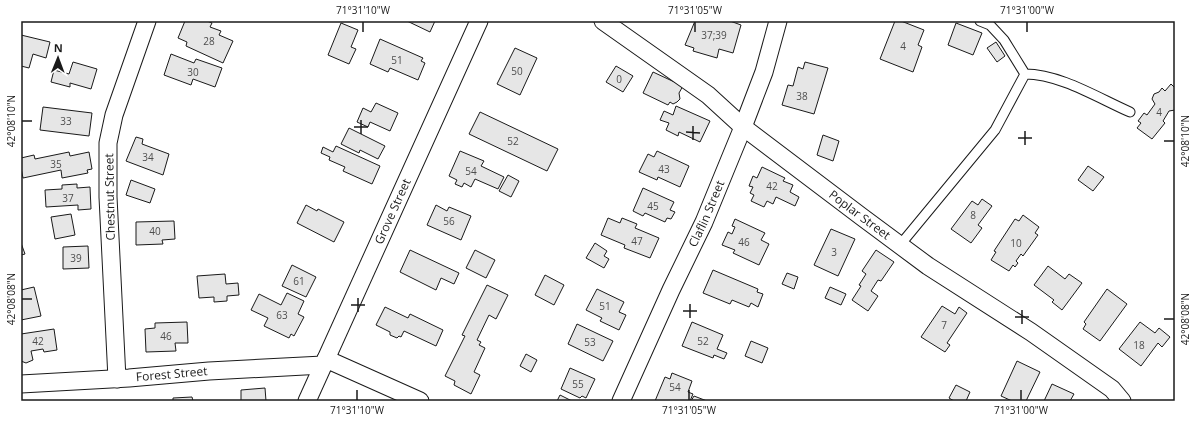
<svg xmlns="http://www.w3.org/2000/svg" width="1196" height="422" font-family="'Open Sans',sans-serif">
<style>
.building{fill:#e6e6e6;stroke:#1a1a1a}
.lines{fill:none;stroke-linecap:round;stroke-linejoin:round}
.service-casing{stroke:#1a1a1a;stroke-width:11}
.minor-casing{stroke:#1a1a1a;stroke-width:19}
.service{stroke:#fff;stroke-width:9}
.minor{stroke:#fff;stroke-width:17}
.ticks{fill:none;stroke:#1a1a1a;stroke-width:1.5}
.labels{text-anchor:middle;stroke-width:3;stroke-linejoin:round;paint-order:stroke}
.number-label{font-size:10px;fill:#4d4d4d}
.street-label{font-size:12px;fill:#1a1a1a;stroke:#fff}
.neatline{fill:none;stroke:#1a1a1a;stroke-width:1.5}
.ticks-label{font-size:10px;text-anchor:middle;fill:#1a1a1a}
</style>
<rect width="100%" height="100%" fill="#fff"/>
<path class="building" d="M185,21H207L212,23L210,27L221,31L219,35L233,41L223,63L186,46L187,42L178,38Z
M407,21H435L430,32Z
M695,21H730L741,25L733,53L719,49L717,58L693,51L694,48L685,45Z
M895,21H901L924,30L918,45L922,47L913,72L880,59Z
M341,23L358,30L351,47L356,49L349,64L328,55Z
M956,23L982,33L973,55L948,45Z
M21,35L50,42L46,58L33,54L29,68L21,66Z
M380,39L423,58L421,61L425,63L418,80L390,68L388,72L370,64Z
M996,42L1005,56L997,62L987,48Z
M515,48L537,58L520,95L497,84Z
M171,54L194,63L196,59L222,68L215,87L193,79L191,85L164,75Z
M73,62L97,69L91,89L70,83V87L51,82L54,70L69,74Z
M805,62L828,68L814,114L782,105L788,85L793,86L798,67L803,69Z
M616,66L633,76L623,92L606,82Z
M653,72L683,86L679,93L680,99L677,102L673,104L670,102L668,105L643,93Z
M1171,84L1175,88V110L1169,111L1163,121L1165,123L1152,139L1137,128L1141,123L1138,121L1144,113L1147,115L1155,104L1152,99L1154,94L1159,92L1162,88L1165,91Z
M376,103L398,113L390,131L370,122L368,127L357,122L363,108L371,112Z
M676,106L710,121L700,142L679,132L678,136L666,130L669,123L660,120L664,111L673,115Z
M43,107L92,113L89,136L40,130Z
M480,112L558,149L547,171L469,134Z
M349,128L385,146L378,159L360,150L359,153L341,144Z
M823,135L839,141L833,161L817,155Z
M136,137L143,139L142,144L169,154L163,175L126,161Z
M336,146L380,166L372,184L343,171L345,167L329,160L330,157L321,153L323,147L333,152Z
M460,151L484,161L481,166L504,177L498,189L475,179L471,187L464,183L462,187L455,184L457,180L449,176Z
M657,151L689,166L680,187L658,177L657,180L639,172L648,154L654,157Z
M69,152L70,156L89,152L92,169L87,170L88,173L62,178L61,170L23,178L21,168V158L34,155L35,159Z
M1088,166L1104,177L1093,191L1078,180Z
M762,167L785,178L783,181L793,185L790,192L799,197L795,206L776,197L773,204L767,201L764,207L751,201L754,195L750,193L753,187L749,186L753,176L757,178Z
M508,175L519,181L511,197L499,191Z
M131,180L155,189L150,203L126,195Z
M77,184V188L90,187L91,209L78,210V205L46,207L45,190L62,189V185Z
M643,188L674,202L670,210L675,212L671,219L667,218L665,222L645,213L643,216L633,211Z
M982,199L992,206L978,225L982,228L971,243L951,229L972,201L978,205Z
M306,205L317,211L318,209L344,222L334,242L297,223Z
M436,205L447,211L449,207L471,216L461,240L427,225Z
M71,214L75,235L55,239L51,217Z
M1023,215L1039,227L1035,233L1038,235L1023,256L1021,254L1016,261L1018,263L1015,267L1013,265L1009,271L991,260L996,252L994,251L1015,219L1019,221Z
M608,218L620,223L622,218L637,224L635,228L659,238L650,258L624,248L625,245L601,235Z
M735,219L765,233L761,240L769,244L759,265L733,253L735,250L722,245L728,232L732,234L735,227L732,226Z
M174,221L175,239L162,240L163,244L136,245V222Z
M831,229L855,239L838,276L814,265Z
M21,243L25,254L21,255Z
M595,243L607,251L604,256L609,259L604,268L586,258Z
M88,246L89,268L63,269V247Z
M410,250L459,273L454,284L441,278L436,290L400,272Z
M475,250L495,260L486,278L466,268Z
M876,250L894,262L881,281L878,280L871,291L878,296L868,311L852,300L861,286L859,285L866,274L862,271Z
M292,265L316,277L306,297L282,286Z
M1048,266L1065,279L1069,274L1082,283L1062,310L1052,302L1054,300L1034,285Z
M713,270L758,289L757,292L763,294L758,307L751,303L749,307L732,300L730,304L703,293Z
M787,273L798,277L794,289L782,284Z
M225,274L226,284L238,283L239,295L227,296V301L214,302V297L199,298L197,276Z
M545,275L564,285L554,305L535,295Z
M487,285L508,295L496,319L489,315L477,340L481,342L479,345L485,348L474,372L480,375L471,394L454,385L455,381L445,376L465,336L462,335Z
M34,287L41,316L21,320V290Z
M830,287L846,294L841,305L825,298Z
M597,289L624,302L619,312L626,315L619,330L600,321L602,318L586,310Z
M1107,289L1127,304L1100,341L1083,329L1086,324L1084,322Z
M287,293L304,301L298,314L304,317L294,336L291,334L289,338L264,326L268,318L251,310L259,294L281,305Z
M942,306L955,314L959,307L967,313L947,343L950,345L945,352L921,337Z
M385,307L408,318L410,314L443,330L436,346L404,331L401,337L399,336L397,338L390,335V332L376,325Z
M187,322L188,343H175L176,351L146,352L145,329L155,328V323Z
M692,322L723,335L717,349L727,353L724,359L714,355L713,358L682,346Z
M1140,322L1155,333L1159,328L1170,337L1162,347L1158,343L1141,366L1119,349Z
M577,324L613,341L603,361L568,344Z
M54,329L57,350L44,352L43,349L31,351L33,360L26,363L21,361V334Z
M751,341L768,348L762,363L745,356Z
M526,354L537,360L531,372L520,366Z
M1017,361L1040,372L1026,401H1012L1001,396Z
M570,368L595,379L586,398L582,396L580,398L561,389Z
M672,373L692,381L688,392L693,394L690,401H655L665,377L670,379Z
M1052,384L1074,394L1070,401H1044Z
M956,385L970,392L966,401H954L949,398Z
M265,388L266,401H241V390Z
M560,395L572,401H557Z
M694,396L707,401H691Z
M192,397L193,401H173V398Z"/>
<g class="lines">
<g class="service-casing">
<path id="service" d="M980,21L990,25L1004,40L1025,74
M900,245L995,130L1025,74C1060,74 1098,98 1130,112"/>
</g>
<g class="minor-casing">
<g id="minor">
<path id="s1" d="M603,21L708,95L743,127L862,217L928,266L1031,332L1112,389L1122,401"/>
<path d="M326,359L420,401"/>
<path d="M117,379L108,197V143L114,115L147,21"/>
<path id="s2" d="M21,384L129,378L209,371L323,365"/>
<path id="s3" d="M307,401L479,21"/>
<path id="s4" d="M621,401L671,290L704,222L743,127L764,72L778,21"/>
</g>
</g>
<use href="#service" class="service"/>
<use href="#minor" class="minor"/>
</g>
<path class="ticks" d="M363,32V22M695,32V22M1027,32V22M22,121H32M354,127H368M686,132L700,133M361,134V120M1018,138H1032M693,140V126M1164,141H1174M1025,145V131M22,299H32M351,305H365M683,311H697M358,312V298M1015,317H1029M690,318V304M1164,319H1174M1022,324V310M357,400V390M689,400V390M1021,400V390"/>
<g class="labels">
<g class="number-label">
<text x="714" y="39">37;39</text>
<text x="209" y="45">28</text>
<text x="903" y="50">4</text>
<text x="397" y="64">51</text>
<text x="517" y="75">50</text>
<text x="193" y="76">30</text>
<text x="619" y="83">0</text>
<text x="802" y="100">38</text>
<text x="1159" y="116">4</text>
<text x="66" y="125">33</text>
<text x="513" y="145">52</text>
<text x="148" y="161">34</text>
<text x="56" y="168">35</text>
<text x="664" y="173">43</text>
<text x="471" y="175">54</text>
<text x="772" y="190">42</text>
<text x="68" y="202">37</text>
<text x="653" y="210">45</text>
<text x="973" y="219">8</text>
<text x="449" y="225">56</text>
<text x="155" y="235">40</text>
<text x="637" y="245">47</text>
<text x="744" y="246">46</text>
<text x="1016" y="247">10</text>
<text x="834" y="256">3</text>
<text x="76" y="262">39</text>
<text x="299" y="285">61</text>
<text x="605" y="310">51</text>
<text x="282" y="319">63</text>
<text x="944" y="329">7</text>
<text x="166" y="340">46</text>
<text x="38" y="345">42</text>
<text x="703" y="345">52</text>
<text x="590" y="346">53</text>
<text x="1139" y="349">18</text>
<text x="578" y="388">55</text>
<text x="675" y="391">54</text>
</g>
<g class="street-label">
<text transform="translate(110 197) rotate(-91)" y="4">Chestnut Street</text>
<text dy="4" stroke="none"><textPath href="#s3" startOffset="208">Grove Street</textPath></text>
<text dy="4" stroke="none"><textPath href="#s4" startOffset="206">Claflin Street</textPath></text>
<text dy="4" stroke="none"><textPath href="#s1" startOffset="322">Poplar Street</textPath></text>
<text dy="4" stroke="none"><textPath href="#s2" startOffset="151">Forest Street</textPath></text>
</g>
</g>
<rect width="1196" height="422" fill="none" stroke="#ffffff" stroke-width="44"/>
<g transform="translate(58 58) rotate(1)" stroke="#ffffff" stroke-width="3" paint-order="stroke">
<path d="M0-3L7 15L0 10L-7 15Z" fill="#1a1a1a"/>
<text y="-6" font-size="11" font-weight="bold" text-anchor="middle" fill="#1a1a1a">N</text>
</g>
<rect x="22" y="22" width="1152" height="378" class="neatline"/>
<g class="ticks-label">
<text x="363" y="14">71°31'10"W</text>
<text x="695" y="14">71°31'05"W</text>
<text x="1027" y="14">71°31'00"W</text>
<text transform="translate(11 121) rotate(-90)" y="4">42°08'10"N</text>
<text transform="translate(1185 141) rotate(-90)" y="4">42°08'10"N</text>
<text transform="translate(11 299) rotate(-90)" y="4">42°08'08"N</text>
<text transform="translate(1185 319) rotate(-90)" y="4">42°08'08"N</text>
<text x="357" y="414">71°31'10"W</text>
<text x="689" y="414">71°31'05"W</text>
<text x="1021" y="414">71°31'00"W</text>
</g>
</svg>
